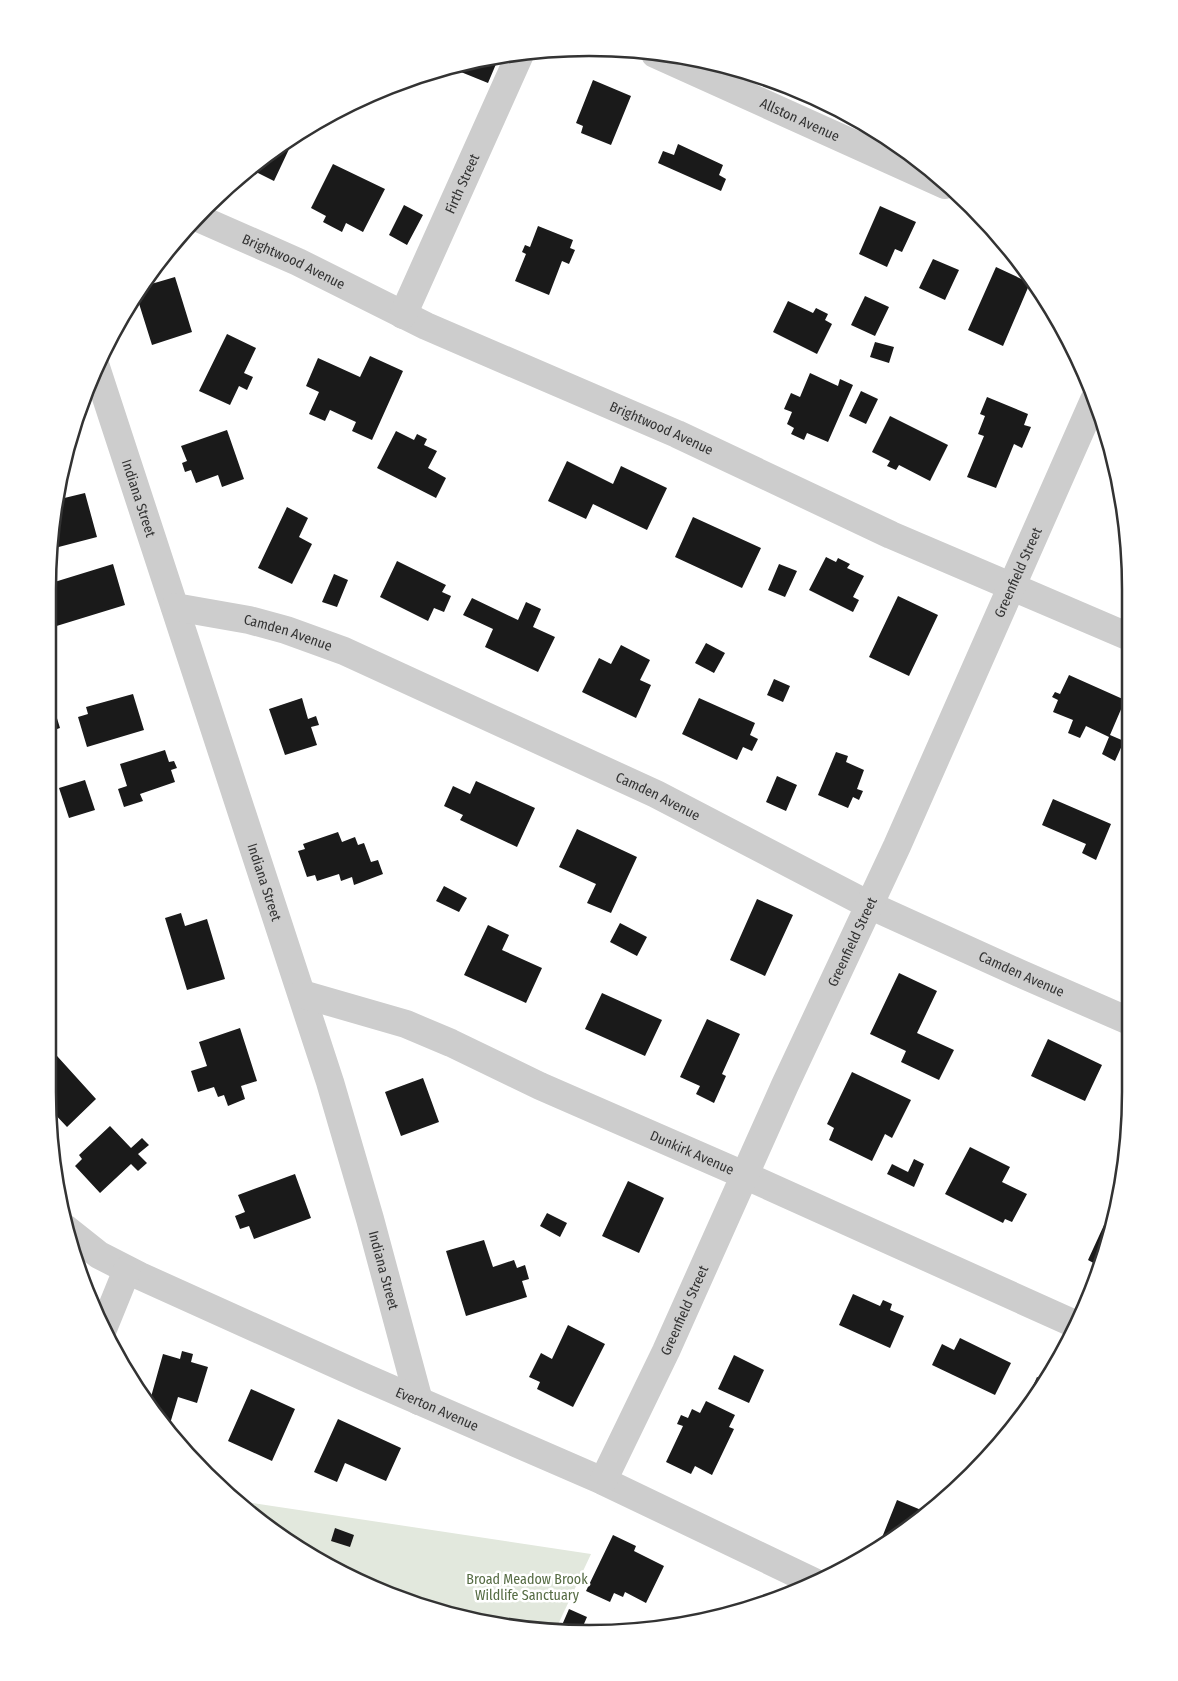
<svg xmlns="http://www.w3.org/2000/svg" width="1178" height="1681" font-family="'Fira Sans Condensed',sans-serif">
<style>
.green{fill:#e2e8dd}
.building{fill:#1a1a1a}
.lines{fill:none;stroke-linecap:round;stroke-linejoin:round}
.minor{stroke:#cdcdcd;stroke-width:28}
.labels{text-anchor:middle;stroke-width:5;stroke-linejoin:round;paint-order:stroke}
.street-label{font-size:14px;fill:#333;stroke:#fff}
.park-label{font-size:14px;fill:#556b43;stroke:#fff}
.rim{fill:none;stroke:#333;stroke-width:2.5}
</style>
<rect width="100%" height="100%" fill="#fff"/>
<path class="green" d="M233,1500L591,1554L555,1631L519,1629L382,1592L288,1542Z"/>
<path class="building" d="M499,57L488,83L451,68L470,63Z
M593,80L631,96L611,145L581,133L583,126L576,123Z
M284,144L290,147L274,181L250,169Z
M678,144L723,165L719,175L726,179L721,191L658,163L663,151L674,155Z
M333,164L385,189L363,232L346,223L342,232L323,222L326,216L311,208Z
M404,205L423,215L407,245L389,235Z
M880,206L916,222L902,252L895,249L887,267L859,254Z
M538,226L573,240L570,248L575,250L569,264L562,261L549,295L515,281L526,254L522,252L525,245L530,247Z
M933,259L959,270L945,300L919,288Z
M996,267L1030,283L1003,346L968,330Z
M175,277L192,332L152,345L136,294L141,287Z
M865,296L889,307L875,336L851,325Z
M788,301L813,313L816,308L828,314L825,320L832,324L817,354L773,332Z
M227,334L256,348L244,373L253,377L247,390L239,386L230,405L199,391Z
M875,342L894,347L889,363L870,357Z
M370,356L403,371L372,440L352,431L356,422L330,410L325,421L309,414L319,392L306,386L318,358L360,377Z
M810,373L838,386L840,379L853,385L828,442L807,433L804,440L791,434L794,428L787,424L792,412L784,409L791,393L800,397Z
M861,391L878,399L866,424L849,416Z
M987,397L1028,414L1024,425L1031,427L1022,448L1014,444L996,488L967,477L984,436L978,434L985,416L980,414Z
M890,416L948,445L930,481L899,465L896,470L887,466L890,461L872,452Z
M227,430L244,479L222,487L218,475L196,483L191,470L185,472L182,463L187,461L181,446Z
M396,431L414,440L417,434L427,439L424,445L437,451L428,468L446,478L436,498L377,468Z
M567,461L613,484L621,466L667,488L647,530L593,504L586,519L548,501Z
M85,493L97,537L51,549L56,500Z
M287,507L308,518L299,537L312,544L292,584L258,568Z
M693,517L761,548L742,588L675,557Z
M826,557L836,562L838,558L850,564L847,568L864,576L853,597L859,600L853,612L809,590Z
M397,561L446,585L442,592L451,596L444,612L434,608L428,621L380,597Z
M113,564L125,605L50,628L48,619V584Z
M779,564L797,571L785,597L768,590Z
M334,574L348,580L337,607L322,602Z
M898,596L938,615L909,676L869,657Z
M472,598L518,620L526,602L541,609L533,627L555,637L538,672L485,647L493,629L463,615Z
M706,643L725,653L714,673L695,663Z
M621,645L650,660L640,680L651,685L636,718L582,692L599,658L611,664Z
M1069,675L1125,700L1110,735L1124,741L1115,761L1102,754L1109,737L1086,726L1080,738L1068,733L1073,720L1053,712L1058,700L1052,697L1055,692L1060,694Z
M774,679L790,686L783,702L767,695Z
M48,689L60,728L48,732Z
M133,694L144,730L87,747L78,717L88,714L86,707Z
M302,698L308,719L316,716L319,725L311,727L317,745L285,755L269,709Z
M699,698L755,723L750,735L758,739L752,751L743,747L737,760L682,734Z
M165,750L169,762L174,761L177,768L171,770L175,782L140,794L143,801L124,807L118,789L127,786L120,764Z
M836,752L848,756L846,762L864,770L857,789L863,791L859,800L853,797L848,808L818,795Z
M777,776L797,785L786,811L766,802Z
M85,780L95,810L69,818L59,788Z
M476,781L535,808L517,847L460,820L463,815L444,806L453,786L470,794Z
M1053,799L1111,824L1096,860L1082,853L1086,844L1042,825Z
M577,829L637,857L611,913L587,903L596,884L559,867Z
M338,832L342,842L355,837L358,845L364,843L371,862L378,860L383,874L354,885L352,877L341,881L339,874L317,881L315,875L307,877L298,851L305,849L303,844Z
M444,886L467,898L459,912L436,901Z
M757,899L793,915L765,976L730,960Z
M181,913L185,926L207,919L225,979L187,990L165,918Z
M620,923L647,937L637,956L610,942Z
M488,925L509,935L502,950L542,968L526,1003L464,975Z
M899,973L937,991L917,1033L954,1050L939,1080L901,1062L906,1051L870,1034Z
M602,993L662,1020L645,1056L585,1029Z
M707,1019L740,1034L722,1074L726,1076L714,1103L696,1094L700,1086L680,1077Z
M240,1028L257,1081L241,1086L245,1099L228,1106L224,1095L218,1097L214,1087L198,1092L191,1071L207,1066L199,1042Z
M1048,1039L1102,1065L1085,1101L1031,1076Z
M48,1046L96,1099L67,1127L50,1109L47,1092Z
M852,1072L911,1100L892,1138L885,1134L872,1161L829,1140L834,1128L827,1124Z
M423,1078L439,1122L401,1136L385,1092Z
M110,1126L131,1148L142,1138L149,1145L138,1154L147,1163L138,1171L131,1164L100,1193L75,1166L82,1159L79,1155Z
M970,1147L1010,1167L1002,1182L1027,1194L1012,1222L1005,1219L1003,1223L945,1194Z
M914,1159L924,1164L914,1187L887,1174L892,1164L908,1172Z
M295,1174L311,1218L254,1239L249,1226L240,1229L235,1216L245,1212L238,1195Z
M628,1181L664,1198L639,1253L602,1236Z
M547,1213L567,1223L560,1237L540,1226Z
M1104,1225L1113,1229L1099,1266L1088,1260Z
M484,1240L493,1267L514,1260L517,1268L525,1265L529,1279L522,1281L527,1297L466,1316L446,1251Z
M853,1294L880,1306L883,1300L892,1304L890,1310L904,1316L890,1348L839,1325Z
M568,1325L605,1344L573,1407L537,1389L540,1382L529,1377L541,1353L552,1359Z
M960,1338L1011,1363L995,1395L932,1365L942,1344L954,1350Z
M182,1351L193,1354L191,1362L208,1367L197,1403L178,1397L169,1427L149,1404L163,1354L180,1359Z
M734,1355L764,1370L749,1403L718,1389Z
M1037,1377L1045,1380L1025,1411L1022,1410Z
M251,1389L295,1409L272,1461L228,1441Z
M706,1401L735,1415L729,1427L734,1429L712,1475L695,1466L691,1474L666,1462L683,1426L677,1424L681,1415L688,1418L692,1409L700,1413Z
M338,1419L401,1448L386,1481L345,1463L337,1482L314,1472Z
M897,1500L926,1512L884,1541L881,1540Z
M335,1528L354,1535L350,1547L331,1541Z
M613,1535L636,1546L634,1551L664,1566L646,1603L625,1592L623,1597L614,1593L610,1602L586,1591Z
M569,1609L587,1617L580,1633L559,1632Z"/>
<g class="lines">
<g class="minor">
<path id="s1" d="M655,54L945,185"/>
<path id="s2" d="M198,218L298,262L426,326L677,434L891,535L1127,636"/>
<path id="s3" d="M403,315L521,52"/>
<path id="s4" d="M96,367L330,1082L370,1219L419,1401"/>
<path id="s5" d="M175,607L249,620L286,630L344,651L656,794L869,905L1019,973L1129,1021"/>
<path id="s6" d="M302,994L406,1024L451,1043L540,1086L744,1175L1077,1325"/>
<path id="s7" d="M65,1228L99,1255L140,1276L364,1377L603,1481L814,1582"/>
<path d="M103,1329L127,1270"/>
<path id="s8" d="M603,1481L666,1351L785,1085L897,846L1094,400"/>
</g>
</g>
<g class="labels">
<g class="street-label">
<text dy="5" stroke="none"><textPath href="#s1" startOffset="159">Allston Avenue</textPath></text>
<text dy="5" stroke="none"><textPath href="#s3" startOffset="144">Firth Street</textPath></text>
<text dy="5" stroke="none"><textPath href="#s2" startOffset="105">Brightwood Avenue</textPath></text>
<text dy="5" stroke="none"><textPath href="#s2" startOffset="509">Brightwood Avenue</textPath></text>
<text dy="5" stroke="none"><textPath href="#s4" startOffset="138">Indiana Street</textPath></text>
<text dy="5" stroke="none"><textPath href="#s8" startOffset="999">Greenfield Street</textPath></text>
<text dy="5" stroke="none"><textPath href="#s5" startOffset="116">Camden Avenue</textPath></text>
<text dy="5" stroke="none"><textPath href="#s5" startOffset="521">Camden Avenue</textPath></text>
<text dy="5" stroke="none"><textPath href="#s4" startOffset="542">Indiana Street</textPath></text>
<text dy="5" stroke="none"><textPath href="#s8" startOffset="594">Greenfield Street</textPath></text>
<text dy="5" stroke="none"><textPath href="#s5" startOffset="926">Camden Avenue</textPath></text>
<text dy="5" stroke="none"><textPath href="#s6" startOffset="422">Dunkirk Avenue</textPath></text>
<text dy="5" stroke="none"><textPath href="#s4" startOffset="948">Indiana Street</textPath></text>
<text dy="5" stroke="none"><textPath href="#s8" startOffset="189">Greenfield Street</textPath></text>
<text dy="5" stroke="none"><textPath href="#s7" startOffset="415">Everton Avenue</textPath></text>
</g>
<g class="park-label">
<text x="527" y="1584">Broad Meadow Brook<tspan x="527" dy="16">Wildlife Sanctuary</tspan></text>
</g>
</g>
<path d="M0 0H1178V1681H0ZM589 56H589A533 533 0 0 1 1122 589V1092A533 533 0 0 1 589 1625H589A533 533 0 0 1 56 1092V589A533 533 0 0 1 589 56Z" fill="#fff" fill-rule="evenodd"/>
<path class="rim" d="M589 56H589A533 533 0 0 1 1122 589V1092A533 533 0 0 1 589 1625H589A533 533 0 0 1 56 1092V589A533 533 0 0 1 589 56Z"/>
</svg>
